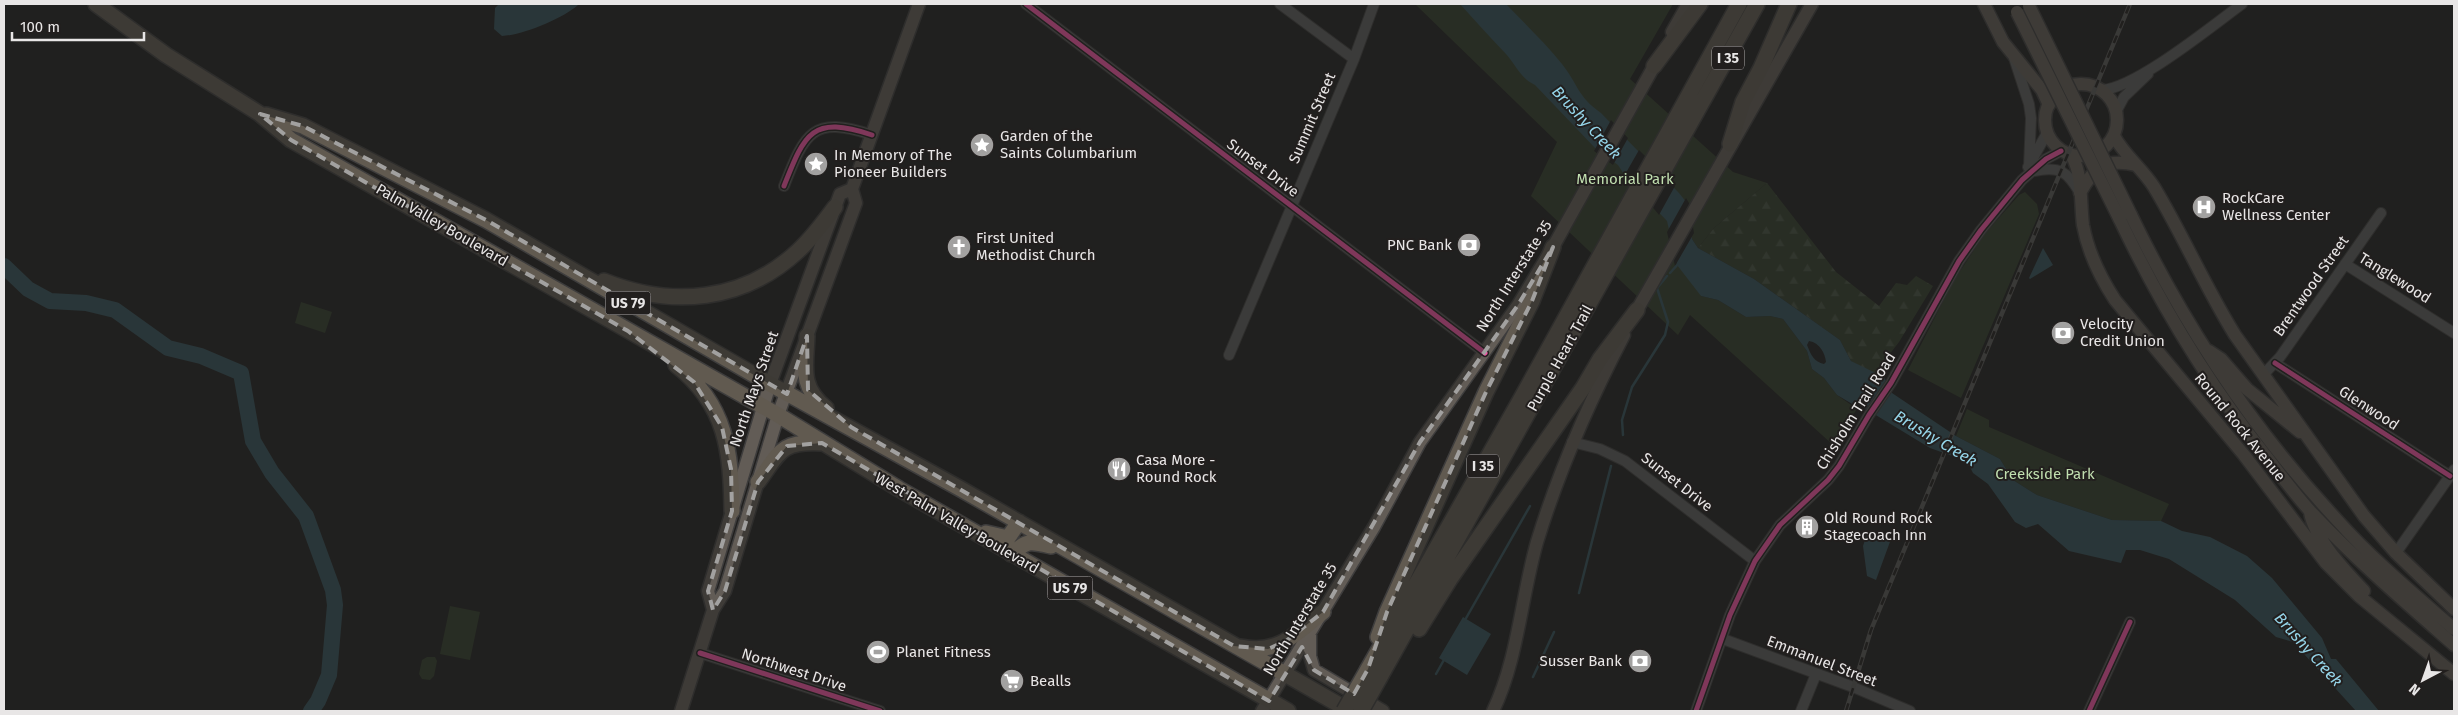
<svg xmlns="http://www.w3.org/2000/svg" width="2458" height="715" font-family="'Fira Sans',sans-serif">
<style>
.green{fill:#323d2b}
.forest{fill:url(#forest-firs)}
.water{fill:#345059;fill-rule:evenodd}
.pier{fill:#21201f}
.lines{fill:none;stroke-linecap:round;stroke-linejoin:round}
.stream{stroke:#345059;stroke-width:2.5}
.river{stroke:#345059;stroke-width:16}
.minor-casing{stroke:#3e3d3d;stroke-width:12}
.major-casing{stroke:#3e3d3d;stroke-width:15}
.highway-casing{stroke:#3e3d3d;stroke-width:18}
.minor{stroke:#5c5c5b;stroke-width:10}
.major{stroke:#625c56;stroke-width:12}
.highway{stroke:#615a50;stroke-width:15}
.rail-casing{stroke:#585756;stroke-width:4.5}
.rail{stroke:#221f1e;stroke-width:2.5;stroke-dasharray:8;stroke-linecap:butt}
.major-bridge-casing{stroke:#3e3d3d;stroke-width:15;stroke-linecap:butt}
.highway-bridge-casing{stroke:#3e3d3d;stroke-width:18;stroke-linecap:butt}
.major-bridge{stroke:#625c56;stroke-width:12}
.highway-bridge{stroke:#615a50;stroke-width:15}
.cycleway-casing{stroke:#221f1e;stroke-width:8}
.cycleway{stroke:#f153a3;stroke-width:5}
.marked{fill:none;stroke:#a2a1a0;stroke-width:4;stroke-dasharray:10 6;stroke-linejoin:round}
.labels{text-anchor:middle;stroke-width:4;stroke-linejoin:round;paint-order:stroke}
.shield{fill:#221f1e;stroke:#adaaaa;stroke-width:1}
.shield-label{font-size:14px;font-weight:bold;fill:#e8e6e6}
.street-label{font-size:15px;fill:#e8e6e6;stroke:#221f1e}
.poi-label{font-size:15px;fill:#e8e6e6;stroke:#221f1e;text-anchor:start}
.park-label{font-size:15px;fill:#c0deaf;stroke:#221f1e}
.water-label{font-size:16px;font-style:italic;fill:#95d5e9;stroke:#221f1e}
</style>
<defs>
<pattern id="forest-firs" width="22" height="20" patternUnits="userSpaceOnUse" patternTransform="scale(1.25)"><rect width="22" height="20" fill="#323d2b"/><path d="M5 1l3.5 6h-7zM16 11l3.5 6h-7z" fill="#465040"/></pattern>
</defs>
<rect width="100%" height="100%" fill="#21201f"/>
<path class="green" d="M1415,4H1673L1630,79L1733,172L1767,183L1714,228L1698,248L1692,239L1701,296L1718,300L1746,317L1770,316L1783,319L1807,351L1812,369L1824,378L1837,395L1857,409L1833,445L1690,315L1678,335L1531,196L1557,142Z
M2025,192L2037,204L2039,214L1961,398L1908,370L1953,282L1984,235L2019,195Z
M301,302L332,312L325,333L295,323Z
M1967,409L1989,420V427L2169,504L2161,521L2112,520L2037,495L2013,480L2000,459L1956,436Z
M450,606L480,612L470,660L440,654Z
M427,657H435L437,661L434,676L430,680L422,679L419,674L422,660Z"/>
<path class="forest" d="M1767,183L1836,272L1879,306L1896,283L1907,285L1916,276L1933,286L1899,342L1876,372L1871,373L1851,361L1840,340L1754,279L1698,248L1714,228Z"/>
<path class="water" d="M499,4H578V5C562,19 523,35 502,36L494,29L495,8Z
M1460,4H1506C1525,24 1545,43 1562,64C1578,84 1577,96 1601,113L1679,193L1687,203L1692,239L1698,248L1754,279L1840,340L1851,361L1884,377L1892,393L1956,436L2000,459L2013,480L2037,495L2112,520L2161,521L2182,531L2210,537L2247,556L2272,578L2322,638L2331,659H2336L2379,711H2356L2293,642L2276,637L2235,600L2169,559L2140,550H2126L2121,563L2069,551L2038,524L2026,528L2015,522L1988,484L1973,473L1970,467L1958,458L1930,448L1856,403L1854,405L1837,395L1824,378L1812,369L1807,351L1783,319L1770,316L1746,317L1718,300L1701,296L1677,265L1667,221L1627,179L1618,165L1596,149L1535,85C1520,78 1516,65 1506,54C1490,37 1475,21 1460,4ZM1809,341C1820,343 1825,353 1826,362L1824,364C1814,362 1811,355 1807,345Z
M2043,248L2053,265L2030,279L2029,278Z
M1868,531L1891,539L1876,580L1867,576L1863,546Z
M1463,617L1491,634L1467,675L1439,658Z"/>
<path class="pier" d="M1611,120L1628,138L1613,165L1594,151Z
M1639,150L1675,186L1659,215L1637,188L1623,178Z
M1686,198L1689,203L1694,233L1675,266L1667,232Z"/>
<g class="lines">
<path class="stream" d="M1670,273L1679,263
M1623,435L1622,420L1632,387L1665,335L1668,322L1657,288L1667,276
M1579,593L1611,466
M1465,620L1530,506
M1436,674L1445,658
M1533,677L1554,632"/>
<path class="river" d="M4,266L28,289L50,301L86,303L115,310L168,348L201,356L241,373L253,441L272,473L306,516L333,590L335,605L329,675L318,701L311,711"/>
<g class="minor-casing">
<path id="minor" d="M1026,4L1485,353
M1280,4L1354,59
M2014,58L2029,104L2031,118L2029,166
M2102,90C2136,88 2212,26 2242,4
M2117,110L2124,97L2148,74
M2028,167L2047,133
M2034,171C2060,166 2067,171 2080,193
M784,186C805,133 812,115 872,135
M2345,264L2454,333
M1229,355L1354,59L1374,4
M2275,363L2450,476
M2264,374L2280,357L2381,213
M1572,442L1600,449L1625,461L1755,561
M2396,553L2454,470
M1723,639L1853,687L1910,711
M700,653L880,711
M1696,711L1730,615L1755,561L1780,525L1828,480L1839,466L1869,415L1891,383L1959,261L1981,230L2022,180L2046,159L2061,151
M1801,711L1816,674
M2089,711L2130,622"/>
</g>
<g class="major-casing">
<path id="major" d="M1984,4L2003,42L2042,90L2049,105
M1672,32L1688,4
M2045 120a36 36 0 1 1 72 0a36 36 0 1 1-72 0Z
M2114,136C2124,155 2142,168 2154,187C2183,235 2205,287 2235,335L2364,516L2396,553L2454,609
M2072,156C2083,177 2080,201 2083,225C2088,252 2100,277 2115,300L2244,455L2326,563L2359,596L2454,674
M2080,193C2094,167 2105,158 2136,165
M2131,215C2185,327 2253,430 2338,521C2373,560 2414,594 2454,629
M2120,220C2160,304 2207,382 2265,455C2280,474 2294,493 2310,511C2355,559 2405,602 2454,645
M1633,317L1812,4
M2209,351L2221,359L2247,389L2300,432
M2310,512C2314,538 2346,572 2364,591
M713,610L708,591L770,384L840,194L852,189
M1310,635V656L1314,670L1383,711
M681,711L713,610L725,591L778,415L856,203L852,189L919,4
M1262,711L1374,527L1420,442L1518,305L1553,247L1658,59
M1493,711C1518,659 1521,598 1537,542C1559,470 1589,402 1624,335"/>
</g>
<g class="highway-casing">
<path id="highway" d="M96,4L166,55L260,114L291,140L778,415L899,489L1288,711
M1654,66L1700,4
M266,115L303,126L486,220L770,384L959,488L1350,711
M1730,144L1743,102L1761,68L1789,4
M604,281C672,308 743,302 798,251C812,238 824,222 835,207
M807,336C806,366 799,387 826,408
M676,365C727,405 731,452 732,511
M758,482C780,452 780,441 821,443
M986,533L1008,538L1019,522
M1011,554C1028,540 1030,541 1051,546
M1419,629L1450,579L1583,388L1600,359L1637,310
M1378,637L1387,612L1486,392L1532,301L1553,247
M1241,647C1278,655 1296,634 1323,612
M1368,669L1522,397L1739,4
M1380,677L1757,4"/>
</g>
<use href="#minor" class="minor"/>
<use href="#major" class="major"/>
<use href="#highway" class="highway"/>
<g class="rail-casing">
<path id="rail" d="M1846,711L1871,630L2130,4"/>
</g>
<use href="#rail" class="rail"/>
<g class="major-bridge-casing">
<path id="major-bridge" d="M2029,6L2131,215
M2017,12L2120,220"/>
</g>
<g class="highway-bridge-casing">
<path id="highway-bridge" d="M1344,711L1368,669
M1361,711L1380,677"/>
</g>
<use href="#major-bridge" class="major-bridge"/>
<use href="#highway-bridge" class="highway-bridge"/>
<g class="cycleway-casing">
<path id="cycleway" d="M1026,4L1485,353
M784,186C805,133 812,115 872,135
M2275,363L2450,476
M700,653L880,711
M1696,711L1730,615L1755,561L1780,525L1828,480L1839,466L1869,415L1891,383L1959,261L1981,230L2022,180L2046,159L2061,151
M2089,711L2130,622"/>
</g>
<use href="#cycleway" class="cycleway"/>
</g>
<path d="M0 0H2458V715H0ZM260,114L303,126L486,220L787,394L807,336L808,390L851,427L1234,646L1268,649L1286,641L1323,612L1420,442L1518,305L1553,247L1532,301L1486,392L1387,612L1368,669L1354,694L1314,670L1302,647L1269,701L822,443L787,446L758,482L725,591L713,610L708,591L732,511L731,469L722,427L694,382L628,331L291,140Z" fill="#21201f" fill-opacity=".55" fill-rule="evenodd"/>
<path class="marked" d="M260,114L303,126L486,220L787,394L807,336L808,390L851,427L1234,646L1268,649L1286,641L1323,612L1420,442L1518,305L1553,247L1532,301L1486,392L1387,612L1368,669L1354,694L1314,670L1302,647L1269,701L822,443L787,446L758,482L725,591L713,610L708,591L732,511L731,469L722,427L694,382L628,331L291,140Z"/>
<defs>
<g id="sight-disc" transform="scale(1.25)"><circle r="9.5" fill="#a2a1a0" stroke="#221f1e"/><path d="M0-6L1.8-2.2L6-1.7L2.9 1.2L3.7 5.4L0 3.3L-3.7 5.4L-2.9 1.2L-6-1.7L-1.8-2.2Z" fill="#fff"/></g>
<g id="hospital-disc" transform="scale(1.25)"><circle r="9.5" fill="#a2a1a0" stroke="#221f1e"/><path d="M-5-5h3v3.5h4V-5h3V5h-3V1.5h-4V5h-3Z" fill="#fff"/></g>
<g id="bank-disc" transform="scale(1.25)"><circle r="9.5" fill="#a2a1a0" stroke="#221f1e"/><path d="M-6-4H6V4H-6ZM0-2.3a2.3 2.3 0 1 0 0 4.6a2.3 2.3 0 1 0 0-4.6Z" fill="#fff"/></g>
<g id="church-disc" transform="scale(1.25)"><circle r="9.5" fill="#a2a1a0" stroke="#221f1e"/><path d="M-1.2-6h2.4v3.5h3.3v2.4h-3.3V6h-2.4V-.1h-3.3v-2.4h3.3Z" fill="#fff"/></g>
<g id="restaurant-disc" transform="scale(1.25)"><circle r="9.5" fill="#a2a1a0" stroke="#221f1e"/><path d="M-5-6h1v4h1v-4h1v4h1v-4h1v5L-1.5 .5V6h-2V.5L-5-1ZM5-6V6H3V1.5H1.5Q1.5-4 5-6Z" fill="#fff"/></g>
<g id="building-disc" transform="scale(1.25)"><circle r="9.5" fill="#a2a1a0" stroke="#221f1e"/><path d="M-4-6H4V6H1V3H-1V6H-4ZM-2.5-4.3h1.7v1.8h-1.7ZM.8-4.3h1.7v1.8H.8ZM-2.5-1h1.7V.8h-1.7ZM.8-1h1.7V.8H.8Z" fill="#fff"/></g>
<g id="stadium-disc" transform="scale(1.25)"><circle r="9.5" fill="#a2a1a0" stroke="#221f1e"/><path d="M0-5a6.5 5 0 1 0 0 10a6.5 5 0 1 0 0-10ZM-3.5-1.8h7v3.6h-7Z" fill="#fff"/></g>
<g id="supermarket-disc" transform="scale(1.25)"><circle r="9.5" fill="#a2a1a0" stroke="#221f1e"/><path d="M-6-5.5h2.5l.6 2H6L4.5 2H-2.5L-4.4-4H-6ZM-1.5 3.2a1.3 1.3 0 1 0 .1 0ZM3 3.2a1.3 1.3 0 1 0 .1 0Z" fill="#fff"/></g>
</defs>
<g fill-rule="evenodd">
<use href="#sight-disc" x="982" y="145"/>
<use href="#sight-disc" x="816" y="164"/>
<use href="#hospital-disc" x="2204" y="207"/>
<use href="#bank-disc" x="1469" y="245"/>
<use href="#church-disc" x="959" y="247"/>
<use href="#bank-disc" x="2063" y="333"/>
<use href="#restaurant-disc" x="1119" y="469"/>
<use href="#building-disc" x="1807" y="527"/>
<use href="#stadium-disc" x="878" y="652"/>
<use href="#bank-disc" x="1640" y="661"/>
<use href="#supermarket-disc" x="1012" y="681"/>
</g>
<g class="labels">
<g class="shield">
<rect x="1712" y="46.5" width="32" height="23" rx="4"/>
<rect x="605.5" y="291.5" width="45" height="23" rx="4"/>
<rect x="1467" y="454.5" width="32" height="23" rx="4"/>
<rect x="1047.5" y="576.5" width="45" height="23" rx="4"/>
</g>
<g class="shield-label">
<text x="1728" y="63">I 35</text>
<text x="628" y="308">US 79</text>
<text x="1483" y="471">I 35</text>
<text x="1070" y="593">US 79</text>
</g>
<g class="street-label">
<text transform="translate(1312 118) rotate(-67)" y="5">Summit Street</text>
<text transform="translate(1263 168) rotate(37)" y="5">Sunset Drive</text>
<text transform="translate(442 225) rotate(30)" y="5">Palm Valley Boulevard</text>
<text transform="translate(1514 276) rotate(-58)" y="5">North Interstate 35</text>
<text transform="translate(2395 278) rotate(32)" y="5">Tanglewood</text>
<text transform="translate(2311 286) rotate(-55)" y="5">Brentwood Street</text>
<text transform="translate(1560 358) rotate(-61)" y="5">Purple Heart Trail</text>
<text transform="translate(754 389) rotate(-71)" y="5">North Mays Street</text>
<text transform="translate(2369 408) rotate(33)" y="5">Glenwood</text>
<text transform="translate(1856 411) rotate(-58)" y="5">Chisholm Trail Road</text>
<text transform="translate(2240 427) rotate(51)" y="5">Round Rock Avenue</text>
<text transform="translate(1677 482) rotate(38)" y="5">Sunset Drive</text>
<text transform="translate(957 523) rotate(30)" y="5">West Palm Valley Boulevard</text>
<text transform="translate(1300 619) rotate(-59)" y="5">North Interstate 35</text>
<text transform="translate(1822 661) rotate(21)" y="5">Emmanuel Street</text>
<text transform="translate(794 670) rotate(18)" y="5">Northwest Drive</text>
</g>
<g class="poi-label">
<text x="1000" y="141">Garden of the<tspan x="1000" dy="17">Saints Columbarium</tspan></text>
<text x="834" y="160">In Memory of The<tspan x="834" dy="17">Pioneer Builders</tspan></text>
<text x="2222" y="203">RockCare<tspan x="2222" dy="17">Wellness Center</tspan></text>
<text x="976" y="243">First United<tspan x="976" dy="17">Methodist Church</tspan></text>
<text x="1452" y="250" text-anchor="end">PNC Bank</text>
<text x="2080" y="329">Velocity<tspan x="2080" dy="17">Credit Union</tspan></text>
<text x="1136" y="465">Casa More -<tspan x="1136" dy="17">Round Rock</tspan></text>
<text x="1824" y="523">Old Round Rock<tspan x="1824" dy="17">Stagecoach Inn</tspan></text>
<text x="896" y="657">Planet Fitness</text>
<text x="1622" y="666" text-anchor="end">Susser Bank</text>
<text x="1030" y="686">Bealls</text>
</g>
<g class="park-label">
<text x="1625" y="184">Memorial Park</text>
<text x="2045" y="479">Creekside Park</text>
</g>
<g class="water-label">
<text transform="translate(1587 122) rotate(47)" y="6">Brushy Creek</text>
<text transform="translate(1936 438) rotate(31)" y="6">Brushy Creek</text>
<text transform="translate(2309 649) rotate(48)" y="6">Brushy Creek</text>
</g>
</g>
<rect width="2458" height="715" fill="none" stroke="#e8e6e6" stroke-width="10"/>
<g transform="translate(2423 680) rotate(221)" stroke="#221f1e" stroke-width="4" paint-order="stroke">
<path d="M0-4L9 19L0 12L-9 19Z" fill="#e8e6e6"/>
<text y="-8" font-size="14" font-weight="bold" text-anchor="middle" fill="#e8e6e6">N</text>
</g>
<path d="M12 32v8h132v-8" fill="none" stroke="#e8e6e6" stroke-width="2.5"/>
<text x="20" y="32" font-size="15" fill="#e8e6e6" stroke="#221f1e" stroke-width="4" paint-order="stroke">100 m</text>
</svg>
